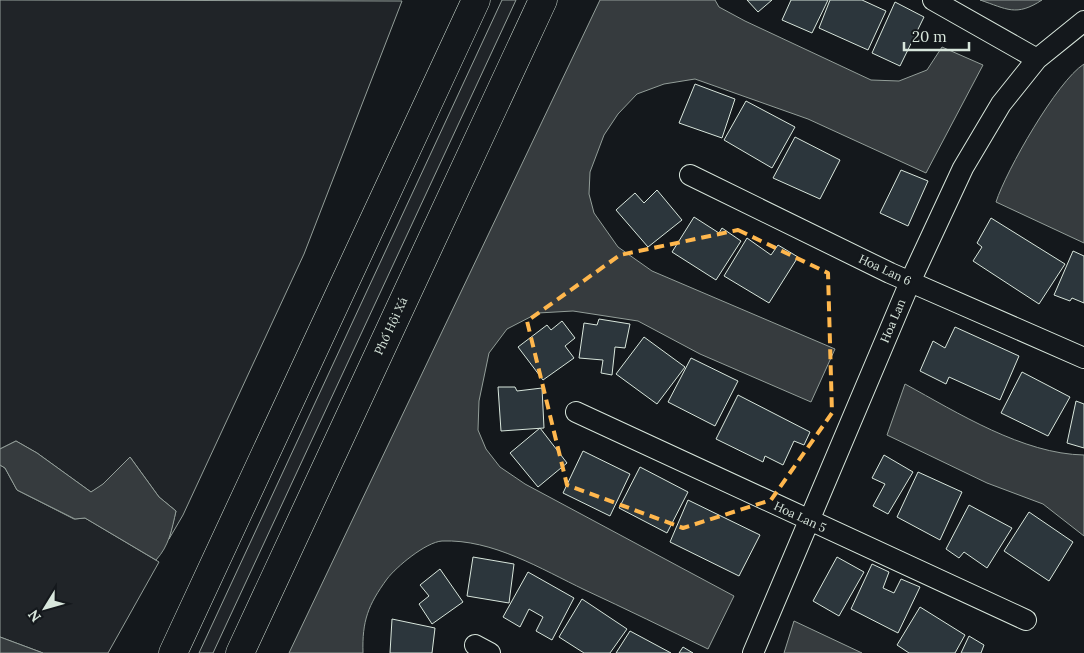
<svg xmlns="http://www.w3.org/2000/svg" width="1084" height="653" font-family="Lora,serif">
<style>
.green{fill:#202428;stroke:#939e99}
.water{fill:#363b3e;stroke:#939e99}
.building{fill:#2c363c;stroke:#d8e6dc}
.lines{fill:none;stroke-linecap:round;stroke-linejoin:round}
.street-casing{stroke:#d8e6dc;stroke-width:22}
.secondary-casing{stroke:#d8e6dc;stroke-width:29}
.street{stroke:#14181c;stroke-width:20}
.secondary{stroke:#14181c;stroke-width:28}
.marked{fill:none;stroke:#ffb74d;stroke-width:4;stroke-dasharray:10 6;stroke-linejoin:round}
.labels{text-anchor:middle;stroke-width:4;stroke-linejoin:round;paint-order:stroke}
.street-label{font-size:12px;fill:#d8e6dc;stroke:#14181c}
</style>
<rect width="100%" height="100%" fill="#14181c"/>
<path class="green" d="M0,0L402,1L304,254L183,515L169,539L176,511L159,497L130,457L103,485L91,492L37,453L16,441L0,449Z
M502,0H516L213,653H199Z
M0,465L5,468L17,490L74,519L85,518L159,562L108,653H43L0,637Z"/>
<path class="water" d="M600,0H715L719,7L745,21L871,80L899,81L927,70L942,47L983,65L926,173L808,119L695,79L664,84L637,94L618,114L604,135L590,172L589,194L594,213L618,247L652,271L835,349L811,402L700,354L638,321L573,311L538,313L507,329L489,353L479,401L478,430L486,449L500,467L525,484L734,596L708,649C667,629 626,609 585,590C541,569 493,539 442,541C426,542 396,567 387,579C368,605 362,621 363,653H289Z
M980,0H1042C1016,17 1007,9 980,0Z
M1084,64V243L996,202C1006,171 1057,81 1084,64Z
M905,384C958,413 1023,454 1084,455V536L1043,504L987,483L887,435Z
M16,441L37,453L91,492L103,484L130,457L159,497L176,511C172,529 169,546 156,560L85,518L75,519L17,490L5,468L0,465V449Z
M794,621L862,653H784Z
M0,637L43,653H0Z"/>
<path class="building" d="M747,0H772L758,12Z
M791,0H828L812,33L782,20Z
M830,0H862L886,11L868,50L819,28Z
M895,2L924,17L900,66L872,53Z
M695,84L735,99L722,138L679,123Z
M746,101L795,127L772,168L724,140Z
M795,137L840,160L820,199L773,178Z
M901,170L928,181L908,226L880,213Z
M657,190L682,220L648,247L616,210L635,193L644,203Z
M694,217L719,233L722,228L741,241L716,280L672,252Z
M991,218L1065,264L1039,304L973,261L982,247L977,243Z
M747,238L771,255L778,245L798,257L769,303L724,276Z
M1073,251L1084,256V303L1072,298L1070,301L1054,295Z
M599,319L630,324L625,348L615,347L612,375L601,373L603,360L579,358L584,323L597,325Z
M562,321L575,338L565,346L574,358L543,380L518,347L547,325L551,330Z
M955,327L1019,356L1000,400L949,377L946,384L920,371L933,341L945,348Z
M644,337L685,367L657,404L616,374Z
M691,358L738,381L715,426L668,402Z
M1022,372L1070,397L1048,436L1001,413Z
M498,387H515L517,391L542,388L544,428L501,431Z
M738,395L810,432L804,445L794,441L783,465L765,456L763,462L716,439Z
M1076,401L1084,404V448L1067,443Z
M540,428L567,463L538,487L510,453Z
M583,451L630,474L610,516L563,493Z
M884,455L913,472L888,514L873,506L885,484L872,478Z
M640,467L688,492L667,533L619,508Z
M918,472L962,492L940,540L897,517Z
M688,500L760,535L739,576L670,542Z
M969,505L1012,528L987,568L964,552L959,558L946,549Z
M1029,512L1073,542L1049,581L1004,551Z
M473,557L514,564L509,603L467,596Z
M837,557L864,572L839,616L813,601Z
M872,564L889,572L883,588L894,593L901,579L920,587L898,633L851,609Z
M440,569L463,602L432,624L419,604L429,596L420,585Z
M528,572L574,598L552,640L536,631L543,617L529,609L520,627L503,617Z
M582,599L627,629L610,653H584L559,637Z
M920,607L965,635L955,653H909L897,645Z
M392,619L435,628L432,653H390Z
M630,631L671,653H616Z
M969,636L984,645L981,653H961Z
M683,647L693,653H679Z"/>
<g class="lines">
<g class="street-casing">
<path id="street" d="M933,0L1037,59
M690,175L890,273L1084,358
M576,412L1026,620
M475,645L490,653
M753,653L910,282L963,168L1001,104L1037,59L1084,21"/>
</g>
<g class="secondary-casing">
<path id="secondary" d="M173,653L476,0
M240,653L543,0"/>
</g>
<use href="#street" class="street"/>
<use href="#secondary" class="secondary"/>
</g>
<path class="marked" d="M738,230L828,273L832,413L771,500L683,528L567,485L527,321L620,255Z"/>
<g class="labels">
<g class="street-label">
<text transform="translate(885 270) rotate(25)" y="4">Hoa Lan 6</text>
<text transform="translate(893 321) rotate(-67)" y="4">Hoa Lan</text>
<text transform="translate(391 326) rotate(-65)" y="4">Phố Hội Xá</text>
<text transform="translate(800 517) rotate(25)" y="4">Hoa Lan 5</text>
</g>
</g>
<g transform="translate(45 608) rotate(233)" stroke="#14181c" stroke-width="4" paint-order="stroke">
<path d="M0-4L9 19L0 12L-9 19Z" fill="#d8e6dc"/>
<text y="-8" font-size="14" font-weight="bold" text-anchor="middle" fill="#d8e6dc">N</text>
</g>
<path d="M904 42v8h65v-8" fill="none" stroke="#d8e6dc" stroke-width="2.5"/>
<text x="912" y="42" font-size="15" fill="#d8e6dc" stroke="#14181c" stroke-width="4" paint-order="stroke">20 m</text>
</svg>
